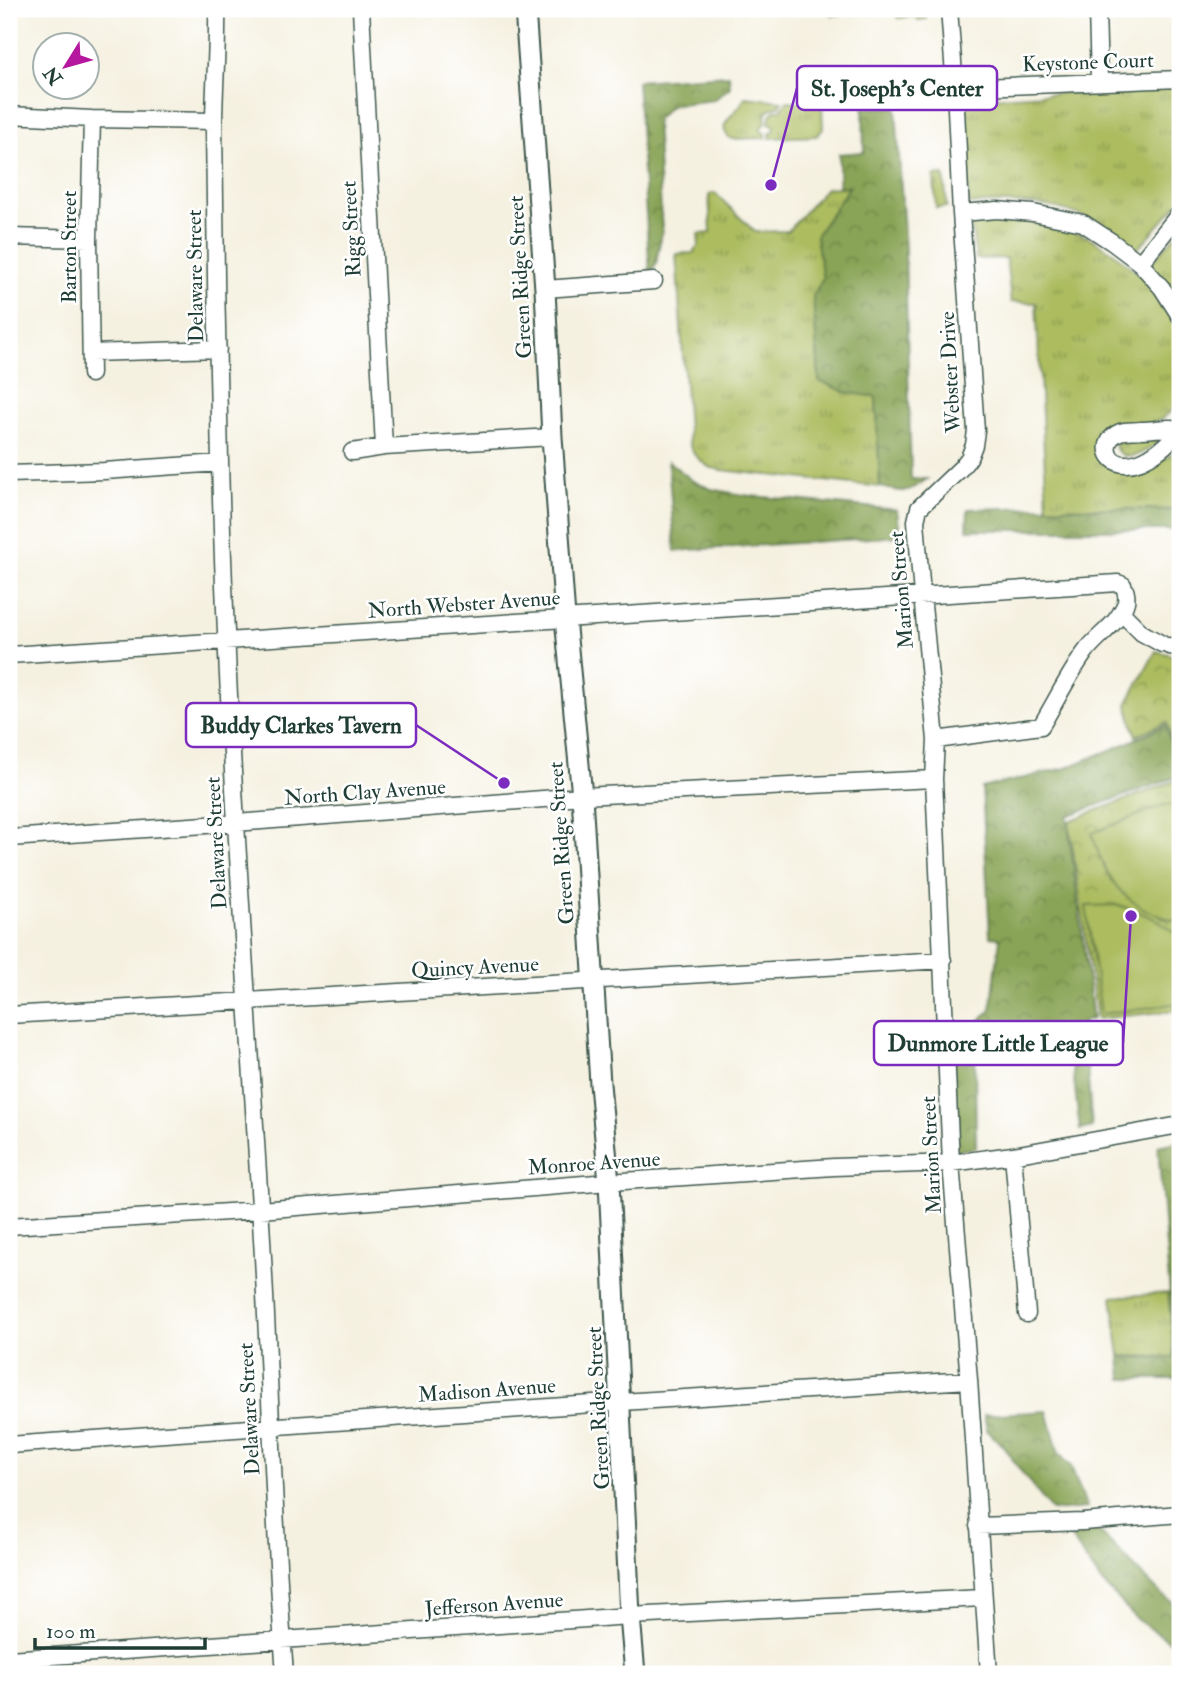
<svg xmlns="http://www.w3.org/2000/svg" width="1189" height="1683" font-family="'IM FELL Double Pica',serif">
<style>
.grass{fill:url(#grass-tufts);stroke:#667c4a;stroke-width:2}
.forest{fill:url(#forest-crowns);stroke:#547045;stroke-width:2}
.park{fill:url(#park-crowns);stroke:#667c4a;stroke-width:2}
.garden{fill:url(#garden-furrows);stroke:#667c4a;stroke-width:2}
.pitch{fill:#acbc5f;stroke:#667c4a;stroke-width:2}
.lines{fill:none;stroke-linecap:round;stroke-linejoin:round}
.minor-casing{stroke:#3f584e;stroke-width:19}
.major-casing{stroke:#3f584e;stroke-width:23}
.minor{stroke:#fff;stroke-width:16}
.major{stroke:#fff;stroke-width:19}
.labels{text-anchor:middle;stroke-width:5;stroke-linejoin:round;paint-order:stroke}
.street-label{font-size:21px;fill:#1f3d34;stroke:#fff}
.leader{fill:none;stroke:#7b2cbf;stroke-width:2.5}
.callout-dot{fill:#7b2cbf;stroke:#fff;stroke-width:2.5}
.callout{fill:#fff;stroke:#7b2cbf;stroke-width:2.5}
.callout-label{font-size:23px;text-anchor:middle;font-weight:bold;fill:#1f3d34}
</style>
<defs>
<pattern id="grass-tufts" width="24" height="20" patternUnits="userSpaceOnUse" patternTransform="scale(1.75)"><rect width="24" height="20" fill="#acbc5f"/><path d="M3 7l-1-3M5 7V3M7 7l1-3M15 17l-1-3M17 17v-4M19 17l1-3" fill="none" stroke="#8b9a4f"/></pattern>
<pattern id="forest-crowns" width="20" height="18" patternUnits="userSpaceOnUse" patternTransform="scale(1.75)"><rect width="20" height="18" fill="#89a456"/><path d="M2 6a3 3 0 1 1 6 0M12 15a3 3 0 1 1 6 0" fill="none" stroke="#6f8748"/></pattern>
<pattern id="park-crowns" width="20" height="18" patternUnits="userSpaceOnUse" patternTransform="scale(1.75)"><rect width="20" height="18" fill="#acbc5f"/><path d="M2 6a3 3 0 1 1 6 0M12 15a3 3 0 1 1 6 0" fill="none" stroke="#8b9a4f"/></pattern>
<pattern id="garden-furrows" width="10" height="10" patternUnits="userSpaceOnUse" patternTransform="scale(1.75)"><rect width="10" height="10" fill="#acbc5f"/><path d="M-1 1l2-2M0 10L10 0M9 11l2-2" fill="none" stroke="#8b9a4f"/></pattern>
</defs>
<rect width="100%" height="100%" fill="#fff"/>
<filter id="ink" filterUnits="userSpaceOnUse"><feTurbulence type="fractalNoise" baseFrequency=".0143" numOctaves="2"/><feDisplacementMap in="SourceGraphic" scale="14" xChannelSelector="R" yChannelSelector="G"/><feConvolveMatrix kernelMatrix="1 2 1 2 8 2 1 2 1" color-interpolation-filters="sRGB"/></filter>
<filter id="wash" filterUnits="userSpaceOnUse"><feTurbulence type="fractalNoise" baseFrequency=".00686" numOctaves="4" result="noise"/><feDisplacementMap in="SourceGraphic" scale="28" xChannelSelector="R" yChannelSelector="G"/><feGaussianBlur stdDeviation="1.57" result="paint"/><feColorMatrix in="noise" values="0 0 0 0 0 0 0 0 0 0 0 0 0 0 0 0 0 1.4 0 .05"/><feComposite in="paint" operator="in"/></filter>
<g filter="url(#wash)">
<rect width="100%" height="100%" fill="#f5f1e1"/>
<path class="grass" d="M1178,86H1180V201L1136,251C1126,243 1117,235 1106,228C1064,202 1017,201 969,204L962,99Z
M745,97L782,101L780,106C769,108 764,111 766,123L760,128L762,132L766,134V138L731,139C712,123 740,113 745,97Z
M787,101L822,104L823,129L817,136L770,138V133L774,131L775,128L774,125L769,123L770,115L775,110H781Z
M944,175L947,207L936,208L934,176Z
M850,186L816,236L823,278L813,296L846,392L876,396L880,487L721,470L709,467L701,461L694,454L689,444L676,254L693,253L699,245L698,234L711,233L709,194L715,193L755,232L788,231L826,188Z
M989,219H1032L1057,224L1092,239L1114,253L1139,274L1156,293L1179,326L1180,329V400C1173,411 1163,420 1151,423C1134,426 1112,416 1101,435C1097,441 1098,449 1101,455C1116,487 1162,464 1180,448V510L1047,507L1036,303L1011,302L1006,258L976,259L971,222Z
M1180,230V301L1150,264Z
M1165,436L1166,437C1153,446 1126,469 1115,447L1117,442L1123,439H1151Z
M1168,1293L1174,1357L1120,1356L1112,1297Z"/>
<path class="forest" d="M729,75L730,87L714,100L671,105L656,120L662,231L656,264L650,274L637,81Z
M896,107L905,250L911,479H927C906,494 905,493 880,487L876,397L846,392L819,381L813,296L823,278L816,236L850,186L839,187V154L864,152L863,108Z
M668,461L693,481L711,489L743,495L897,510L900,536L675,551Z
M1047,507L1180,510V533L1178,530H967L968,509Z
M1166,725L1179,776L1067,816L1093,1019L1083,1021L1092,1127L1080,1130L1071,1055L975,1056L976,1148L954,1151L952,1039H975L976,1024L991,1010L1000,938L990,937L982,788L1066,768L1125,744Z
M1180,1141V1164H1179L1180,1173V1379H1122L1120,1357L1175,1358L1158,1146Z
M1047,1411L1059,1454L1071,1466L1087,1508L1052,1511L1023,1474L1003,1446L987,1430L984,1415Z
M1098,1530L1162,1595L1180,1608V1648L1136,1619L1100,1580L1067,1532Z"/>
<path class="park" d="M1156,651L1180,657V770L1167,722L1136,736L1127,704Z
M1180,779V1010L1097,1019L1069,821Z"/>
<path class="garden" d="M832,9H924L926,19L918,20L917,16L898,18L897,11L832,15Z"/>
<path class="pitch" d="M1164,805H1180V922C1127,909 1106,884 1092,833Z
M1118,905C1143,913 1160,919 1180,936V1003L1101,1014L1086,906Z"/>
</g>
<g filter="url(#ink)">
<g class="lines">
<g class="minor-casing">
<path id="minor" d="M217,9C218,48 214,87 214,126C215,238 217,349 220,461C226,710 245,958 260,1206C270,1362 273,1518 285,1674
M361,9L384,447
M949,9L955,88L961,213L976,431L974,445L969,458L961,468L919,508L916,521L922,595L936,740L934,779L951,1163L969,1380L989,1674
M1097,9L1099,82
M955,88L1180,79
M9,115L92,119L214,121
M961,213L997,210L1033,213L1083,223L1112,242L1140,263L1162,288L1180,316
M9,237L89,239
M1140,263L1180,213
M545,289L654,281
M91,353L218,349
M91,374L89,239L92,119
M1180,429C1165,426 1156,430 1141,430C1135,431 1126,430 1120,432C1099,441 1107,465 1127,464C1146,464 1171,443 1180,428
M352,452L384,447L552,437
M9,474L104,471L220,463
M1121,612L1142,633L1162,644
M1169,646L1180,648
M9,655L1118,583L1123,585C1126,591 1128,598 1125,605C1117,625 1098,635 1086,651C1069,674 1056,701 1041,726L936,740
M9,838L236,823L582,796L934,779
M9,1015L943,960
M1013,1155L1027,1314
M9,1226L260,1210L609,1182L834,1167L951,1163L1013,1155L1180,1125
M9,1445L621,1402L969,1380
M978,1526L1083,1522L1180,1514
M9,1659L630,1616L983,1598"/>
</g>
<g class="major-casing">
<path id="major" d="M525,9L545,289L552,437L565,618L582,796L600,1084L609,1182L630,1616L635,1674"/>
</g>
<use href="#minor" class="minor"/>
<use href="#major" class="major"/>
</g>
</g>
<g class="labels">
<g class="street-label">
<text transform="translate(1088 62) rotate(-2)" y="7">Keystone Court</text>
<text transform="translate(351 229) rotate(-93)" y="7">Rigg Street</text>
<text transform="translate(69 247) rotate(-90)" y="7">Barton Street</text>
<text transform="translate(195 276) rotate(-91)" y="7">Delaware Street</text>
<text transform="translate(520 277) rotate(-93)" y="7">Green Ridge Street</text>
<text transform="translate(950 372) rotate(-93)" y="7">Webster Drive</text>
<text transform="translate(901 590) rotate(-95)" y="7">Marion Street</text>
<text transform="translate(464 604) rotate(-4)" y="7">North Webster Avenue</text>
<text transform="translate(365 792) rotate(-4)" y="7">North Clay Avenue</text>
<text transform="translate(216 843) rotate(-93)" y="7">Delaware Street</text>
<text transform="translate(561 843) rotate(-94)" y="7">Green Ridge Street</text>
<text transform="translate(475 967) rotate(-3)" y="7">Quincy Avenue</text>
<text transform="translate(931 1155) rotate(-93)" y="7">Marion Street</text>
<text transform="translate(594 1163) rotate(-4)" y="7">Monroe Avenue</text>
<text transform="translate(487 1390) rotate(-4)" y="7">Madison Avenue</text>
<text transform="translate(598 1408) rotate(-93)" y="7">Green Ridge Street</text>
<text transform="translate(249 1409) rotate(-93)" y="7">Delaware Street</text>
<text transform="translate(494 1604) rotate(-4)" y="7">Jefferson Avenue</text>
</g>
</g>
<path class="leader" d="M771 185L797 88M504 783L416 725M1131 916L1123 1043"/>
<g class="callout-dot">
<circle cx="771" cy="185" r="7"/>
<circle cx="504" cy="783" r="7"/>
<circle cx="1131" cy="916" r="7"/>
</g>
<g class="callout">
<rect x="797" y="66" width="200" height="44" rx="7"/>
<rect x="186" y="703" width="230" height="44" rx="7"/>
<rect x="874" y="1021" width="249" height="44" rx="7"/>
</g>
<g class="callout-label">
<text x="897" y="96">St. Joseph's Center</text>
<text x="301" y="733">Buddy Clarkes Tavern</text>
<text x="998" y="1051">Dunmore Little League</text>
</g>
<rect width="1189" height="1683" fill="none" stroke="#fff" stroke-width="35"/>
<g transform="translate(66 66) rotate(233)"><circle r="33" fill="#ffffff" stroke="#a5b1ae" stroke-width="2"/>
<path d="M0-5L12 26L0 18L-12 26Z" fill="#b5179e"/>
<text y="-10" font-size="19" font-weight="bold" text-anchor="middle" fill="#1f3d34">N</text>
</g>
<path d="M35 1638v10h170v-10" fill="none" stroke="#1f3d34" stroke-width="3.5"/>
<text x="46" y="1638" font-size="21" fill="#1f3d34" stroke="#ffffff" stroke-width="5" paint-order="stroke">100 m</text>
</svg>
